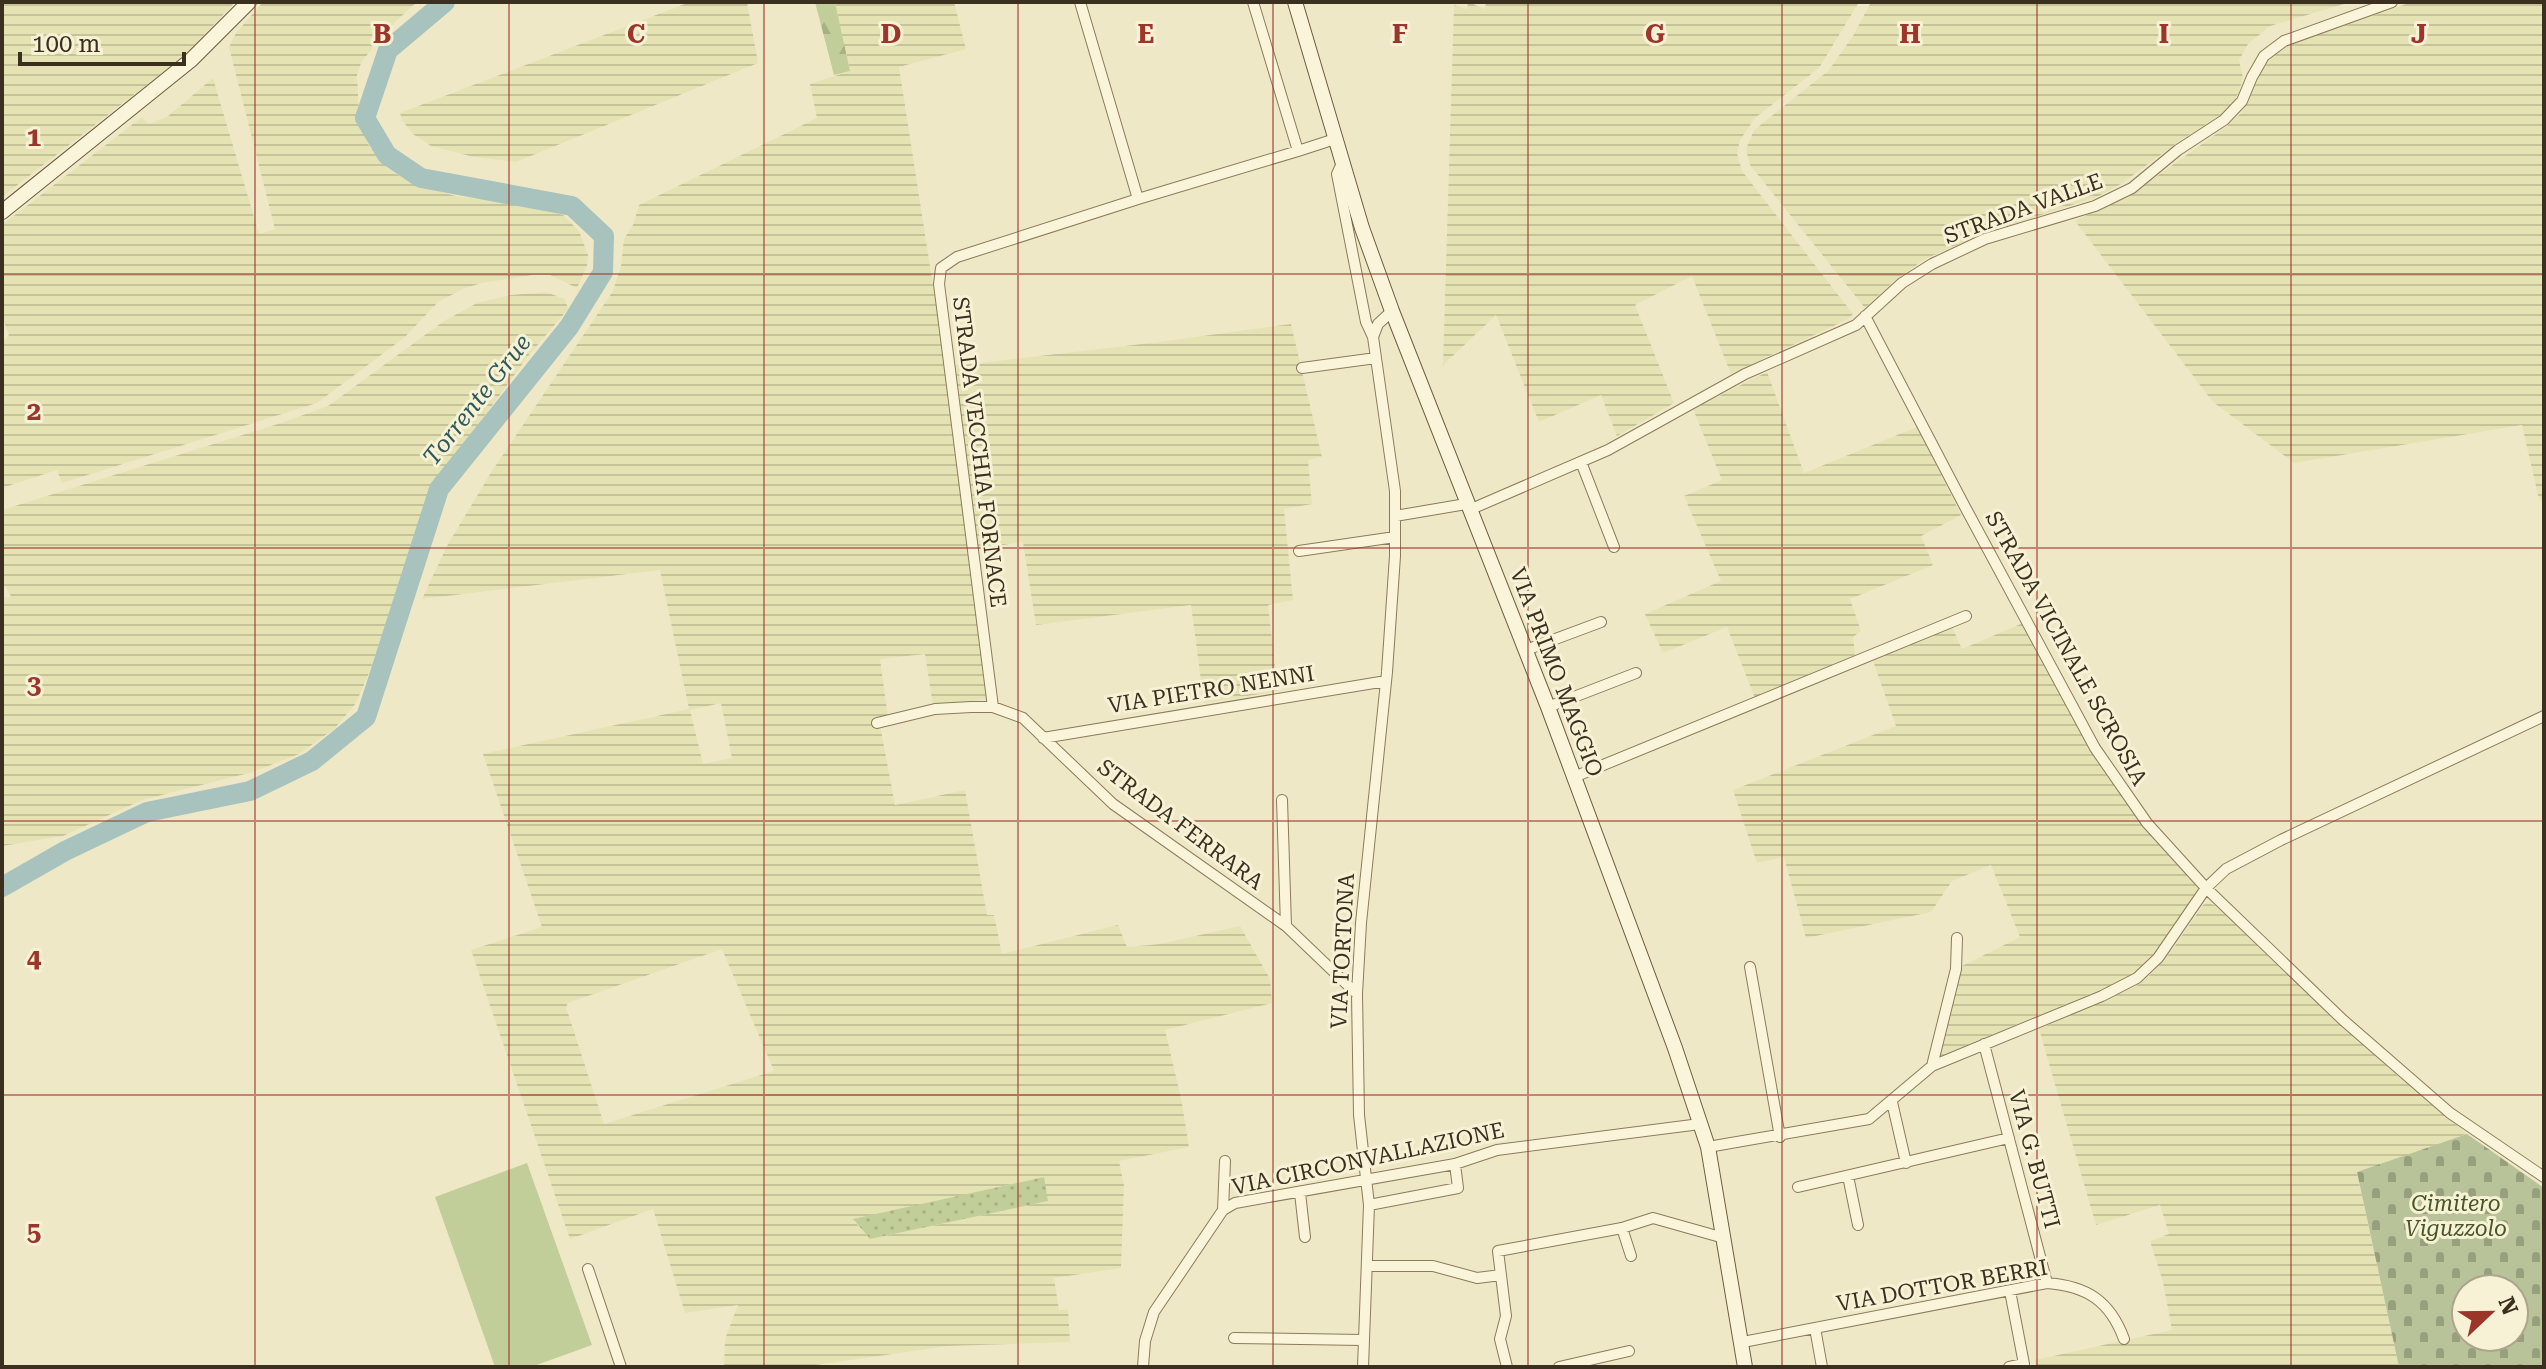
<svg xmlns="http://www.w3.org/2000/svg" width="2546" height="1369" font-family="'Roboto Serif',serif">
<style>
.farmland{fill:url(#farmland-rules);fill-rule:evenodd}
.grass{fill:url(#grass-dots)}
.forest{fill:url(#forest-firs)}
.cemetery{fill:url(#cemetery-stones);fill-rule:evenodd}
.pitch{fill:#c2ce99}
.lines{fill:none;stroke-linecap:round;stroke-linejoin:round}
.river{stroke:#a8c3be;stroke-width:20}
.street-casing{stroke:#8c7a5b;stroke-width:12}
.secondary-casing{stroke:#6e5b3e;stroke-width:16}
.street{stroke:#faf4da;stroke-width:10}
.secondary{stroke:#faf4da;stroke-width:14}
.grid{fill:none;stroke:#9c352a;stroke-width:2;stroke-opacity:0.55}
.labels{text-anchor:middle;stroke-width:6;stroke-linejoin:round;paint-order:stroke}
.street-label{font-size:22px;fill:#3b301f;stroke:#f7f1d6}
.park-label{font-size:22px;font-style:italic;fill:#465825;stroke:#f7f1d6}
.water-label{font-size:24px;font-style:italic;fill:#2e595b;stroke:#f7f1d6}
.grid-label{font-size:26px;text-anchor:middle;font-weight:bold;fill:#9c352a;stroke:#f7f1d6;stroke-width:6;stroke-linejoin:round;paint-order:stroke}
</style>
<defs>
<pattern id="farmland-rules" width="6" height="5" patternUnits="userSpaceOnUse" patternTransform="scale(2)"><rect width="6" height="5" fill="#e5e3b3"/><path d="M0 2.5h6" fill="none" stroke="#c5c39a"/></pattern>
<pattern id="grass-dots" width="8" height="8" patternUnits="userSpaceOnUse" patternTransform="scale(2)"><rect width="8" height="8" fill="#c2ce99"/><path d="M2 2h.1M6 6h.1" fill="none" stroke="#a8b183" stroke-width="1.8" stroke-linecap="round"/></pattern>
<pattern id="forest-firs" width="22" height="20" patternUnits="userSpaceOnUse" patternTransform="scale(2)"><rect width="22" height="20" fill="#c2ce99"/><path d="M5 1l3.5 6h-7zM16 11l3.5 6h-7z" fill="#a8b183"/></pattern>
<pattern id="cemetery-stones" width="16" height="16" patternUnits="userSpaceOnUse" patternTransform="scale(2)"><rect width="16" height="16" fill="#b9c399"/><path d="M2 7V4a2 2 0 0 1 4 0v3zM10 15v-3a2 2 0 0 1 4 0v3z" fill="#989f7c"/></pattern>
</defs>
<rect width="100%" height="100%" fill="#efe8c6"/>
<path class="farmland" d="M2,2H235L185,55L2,197Z
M263,2H417L385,31L361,63L357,75L359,114L368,144L388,169L417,186L456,196L523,205L563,215L579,231L588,255L587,266L577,288L550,275H533L482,283L465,288L438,302L405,337L317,403L62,483L57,470L2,488V332L5,340L9,335L2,317V225L142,117L148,124L167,117L213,78L259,234L275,229L229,47L236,33Z
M690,2H747L758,63L516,162L474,157L431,146L413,134L402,120L400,113Z
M835,2H954L966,49L899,67L941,337L988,699L933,706L925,654L880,659L888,718L879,720L895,805L965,790L987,915H994L1002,954L1118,925L1127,947L1160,944L1240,926L1270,979L1272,1003L1165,1030L1181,1098L1189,1147L1119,1161L1124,1185L1121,1268L1054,1278L1059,1310L1068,1309L1070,1342L948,1346L802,1367H724L725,1339L738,1305L685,1313L653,1209L570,1239L471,950L542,927L483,754L689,709L660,570L422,599L448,544L492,471L613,291L621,266L624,239L633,225L639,205L817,118L810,84L850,71ZM721,703L732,758L703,764L690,710ZM722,949L774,1071L604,1124L566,1007L568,1003ZM1043,1177L1048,1201L870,1239L853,1220Z
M1468,2L1485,9L1486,2H1859L1819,68L1755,118L1740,140L1737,153L1742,171L1853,314L1848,319L1731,374L1692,276L1635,305L1674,403L1617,436L1601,395L1539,422L1496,315L1443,365L1454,5L1467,9Z
M1871,2H2351L2270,26L2248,44L2239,60L2243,78L2238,94L2228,110L2178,142L2121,184L2097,197L1982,234L1925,259L1894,281L1865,308L1750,165L1746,149L1754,130L1828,71L1853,36Z
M2412,2H2544V506L2538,495L2522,425L2294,463L2213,402L2075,221L2136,191L2226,127L2241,113L2261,72L2274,53L2295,43Z
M546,292L565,299L568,309L529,355L461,448L423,509L372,666L356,703L334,729L299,754L253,772L142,800L63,836L2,846V598L11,596L2,582V510L281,423L328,406L444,321L477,303L511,295Z
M1291,324L1322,457L1308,460L1312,504L1284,509L1293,600L1268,605L1278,691L1204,703L1191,605L1036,625L1023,542L976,549L954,366L1159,342Z
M1767,372L1804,473L1917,427L1961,515L1921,536L1933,565L1850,599L1861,631L1853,637L1855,655L1755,698L1727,627L1663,653L1645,614L1721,581L1684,496L1722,480L1693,409Z
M2023,623L2104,769L2133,813L2199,885L2197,892L2165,940L2143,968L2129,978L1938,1057L1960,967L2020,937L1991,865L1952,881L1931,912L1806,938L1784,857L1757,863L1733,790L1896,726L1872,658L1952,627L1962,649Z
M2207,903L2215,905L2391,1070L2467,1134L2357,1173L2399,1367H2036L2035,1360L2172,1330L2163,1282L2150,1241L2169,1234L2160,1205L2096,1225L2039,1029L2136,986L2151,974L2172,950L2203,905Z"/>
<path class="grass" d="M1044,1177L1048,1201L870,1239L853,1219Z"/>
<path class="forest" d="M815,2H835L850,71L834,75Z"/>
<path class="cemetery" d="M2467,1134L2544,1188V1367H2399L2357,1172ZM2466,1289H2514V1337H2466Z"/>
<path class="pitch" d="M527,1163L592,1345L531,1367H495L435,1197Z"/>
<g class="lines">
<path class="river" d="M2,887L65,851L147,812L250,791L312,761L366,717L439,489L569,327L603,272L604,236L572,206L421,178L387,155L365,118L388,50L445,2"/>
<g class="street-casing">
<path id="street" d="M1080,2L1138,199L1298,151L1253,2
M1298,151L1335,139
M1342,163L1337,174L1366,322L1373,337L1395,491V556L1387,672L1361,923L1357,994L1359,1115L1369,1205L1363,1367
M1865,316L1964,505L2095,748L2147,823L2206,888L2343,1020L2450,1113L2544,1177
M1373,337L1378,324L1392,311
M1302,368L1376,358
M1581,462L1614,547
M1469,510L1608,450L1745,374L1856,325L1902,283L1932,264L1985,239L2095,206L2132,188L2178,150L2224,120L2242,101L2252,77L2264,56L2284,41L2392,2
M1395,516L1466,504
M1299,551L1395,537
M1526,650L1601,622
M993,707L939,284L941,268L957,257L1138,199
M1548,707L1636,673
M877,723L935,709L971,707H993L1023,718L1113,804L1286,926L1357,994
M1043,738L1386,681
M1574,777L1966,616
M1282,800L1286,926
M1750,967L1780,1137
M1984,1044L2047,1283
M1932,1066L1956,969L1957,938
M1892,1102L1906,1163
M1708,1147L1869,1119L1932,1066L2102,996L2137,978L2158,958L2206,888L2226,869L2281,840L2544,716
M1848,1176L1858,1225
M1798,1187L2009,1138
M1300,1193L1305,1237
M1369,1205L1458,1188L1455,1164
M1223,1210L1225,1161
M1622,1228L1631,1256
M1368,1266H1433L1477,1278L1501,1275
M588,1269L621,1367
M1815,1328L1822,1367
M1234,1338L1362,1340
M1743,1342L2047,1283C2087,1286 2110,1301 2124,1339
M1143,1367L1145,1341L1154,1312L1223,1210L1235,1203L1455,1164L1497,1150L1700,1124
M1507,1367L1500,1339L1506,1316L1498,1251L1622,1228L1653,1218L1724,1238
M1559,1367L1629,1351
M2009,1367L2024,1364L2010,1291"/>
</g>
<g class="secondary-casing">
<path id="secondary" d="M1295,2L1362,228L1392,311L1548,707L1675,1048L1708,1147L1745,1367
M2,212L191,60L249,2"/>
</g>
<use href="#street" class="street"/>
<use href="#secondary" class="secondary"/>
</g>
<path class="grid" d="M255,2V1367M509,2V1367M764,2V1367M1018,2V1367M1273,2V1367M1528,2V1367M1782,2V1367M2037,2V1367M2291,2V1367M2,274H2544M2,548H2544M2,821H2544M2,1095H2544"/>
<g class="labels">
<g class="street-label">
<text transform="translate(2023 208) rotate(-20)" y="8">STRADA VALLE</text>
<text transform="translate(980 452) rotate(83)" y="8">STRADA VECCHIA FORNACE</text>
<text transform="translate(2067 648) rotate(61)" y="8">STRADA VICINALE SCROSIA</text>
<text transform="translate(1557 672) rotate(69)" y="8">VIA PRIMO MAGGIO</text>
<text transform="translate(1211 689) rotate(-9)" y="8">VIA PIETRO NENNI</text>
<text transform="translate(1181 824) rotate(37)" y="8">STRADA FERRARA</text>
<text transform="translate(1342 951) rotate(-87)" y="8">VIA TORTONA</text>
<text transform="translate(1368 1158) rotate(-12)" y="8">VIA CIRCONVALLAZIONE</text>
<text transform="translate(2035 1159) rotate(75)" y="8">VIA G. BUTTI</text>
<text transform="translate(1942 1285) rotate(-10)" y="8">VIA DOTTOR BERRI</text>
</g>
<g class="park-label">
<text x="2456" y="1211">Cimitero<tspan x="2456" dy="25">Viguzzolo</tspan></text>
</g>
<g class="water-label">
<text transform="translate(477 400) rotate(-52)" y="8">Torrente Grue</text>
</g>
</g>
<g class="grid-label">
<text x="382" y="43">B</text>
<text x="636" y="43">C</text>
<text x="891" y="43">D</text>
<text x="1146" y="43">E</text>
<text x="1400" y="43">F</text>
<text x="1655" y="43">G</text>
<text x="1910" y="43">H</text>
<text x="2164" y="43">I</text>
<text x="2419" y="43">J</text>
<text x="34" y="146">1</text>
<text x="34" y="420">2</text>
<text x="34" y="694">3</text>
<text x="34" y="967">4</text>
<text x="34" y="1241">5</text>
</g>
<rect width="2546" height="1369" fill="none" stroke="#3b301f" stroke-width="8"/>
<g transform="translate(2490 1313) rotate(68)"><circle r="38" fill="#f7f1d6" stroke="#aca48d" stroke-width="2"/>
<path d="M0-6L14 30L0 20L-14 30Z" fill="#9c352a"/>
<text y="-12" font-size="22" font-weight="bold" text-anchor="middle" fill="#3b301f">N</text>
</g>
<path d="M20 52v12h164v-12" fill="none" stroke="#3b301f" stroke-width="4"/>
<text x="32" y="52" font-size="24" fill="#3b301f" stroke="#f7f1d6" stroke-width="6" paint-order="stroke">100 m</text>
</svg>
